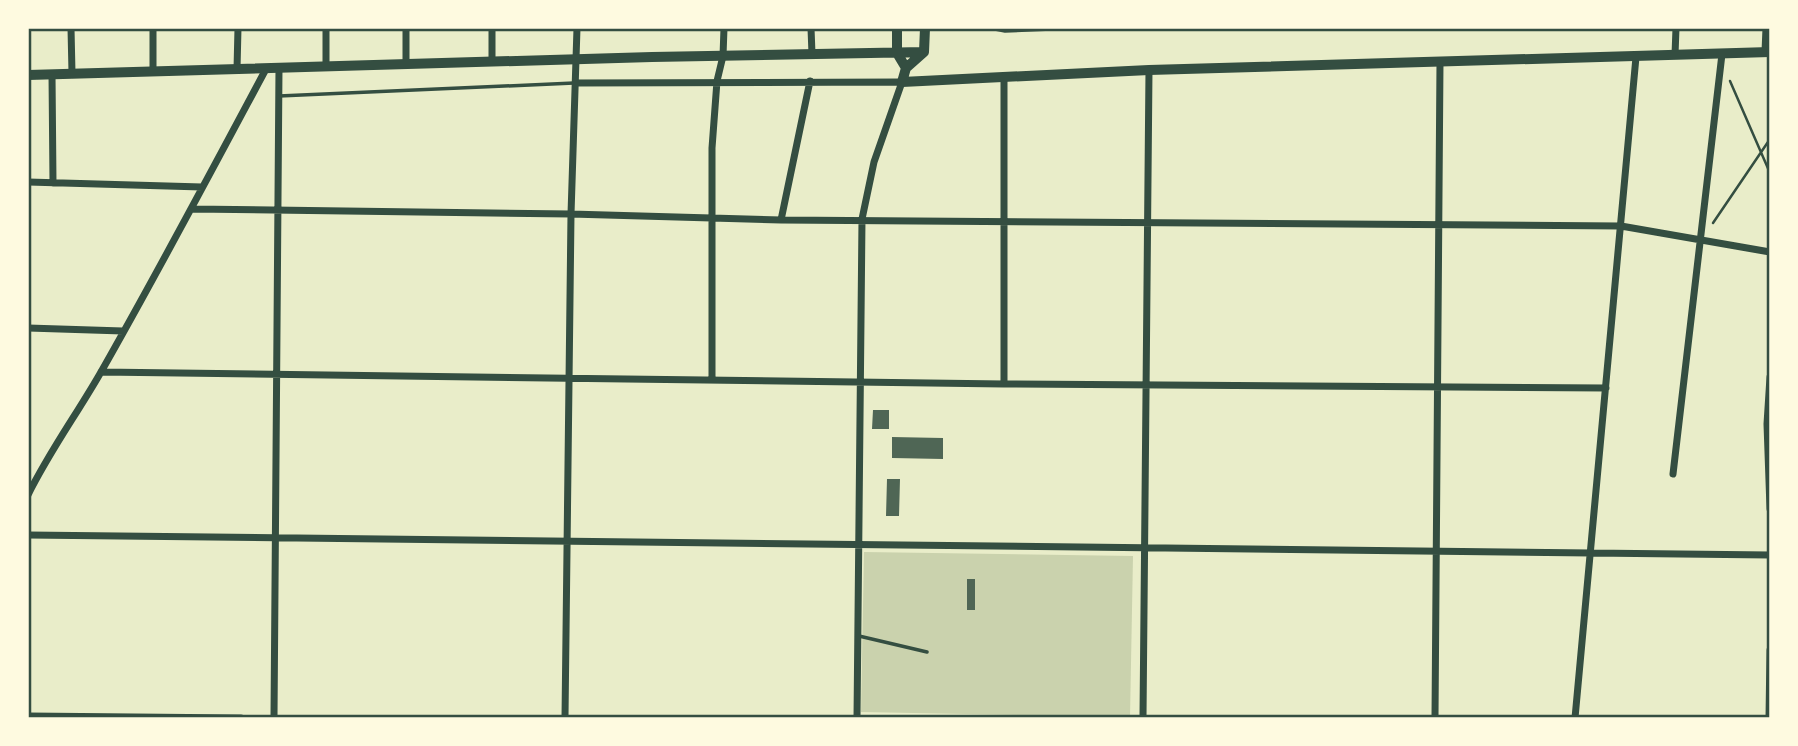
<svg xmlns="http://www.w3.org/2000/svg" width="1798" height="746" font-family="'Titillium Web',sans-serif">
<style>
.green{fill:#cad2ad}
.building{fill:#4f6655}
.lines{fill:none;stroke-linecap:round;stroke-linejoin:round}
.path{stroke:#344e41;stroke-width:2.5}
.service{stroke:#344e41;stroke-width:3.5}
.minor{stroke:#344e41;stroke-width:7}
.tertiary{stroke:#344e41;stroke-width:10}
.neatline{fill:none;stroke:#344e41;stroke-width:2.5}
</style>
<rect width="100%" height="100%" fill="#e9edc9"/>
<path class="green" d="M864,552L1133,556L1130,717L861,712Z"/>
<path class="building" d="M873,410H889V429H872Z
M892,437L943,438V459L892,458Z
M887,479H900L899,516H886Z
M967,579H975V610H967Z"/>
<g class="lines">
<path class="path" d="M1730,81L1770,173
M1713,223L1770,139"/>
<path class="service" d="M990,28L1005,31L1075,28
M279,96L574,83
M859,636L927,652"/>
<path class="minor" d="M71,28L72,73
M326,28V67
M406,28V65
M811,28L812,54
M1765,52L1766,28
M1675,55L1676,28
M492,62V28
M237,69L238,28
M153,71V28
M52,74L53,183
M1004,77V384
M575,83L902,82L874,162L862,219L857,718
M28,182L202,187
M192,209L571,214L781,220L1621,226L1770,252
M781,220L810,81
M28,328L123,331
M101,372L1004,384L1606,388
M1770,377L1767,424L1770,509
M712,380V148L717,81L723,56L724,28
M1673,474L1722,54
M28,495C49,452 77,414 101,372C158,272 212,170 266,69
M28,535L1770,555
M28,716L241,718
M274,718L279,68
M565,718L571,214L577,28
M1143,718L1149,70
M1435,718L1440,62
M1575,718L1636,57
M1769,718L1770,650"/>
<path class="tertiary" d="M897,28V53L906,68L902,82L1149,70L1770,52
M906,68L924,52L925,28
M28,75L652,57L924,52"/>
</g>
<rect width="1798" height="746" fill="none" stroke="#fefae0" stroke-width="60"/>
<rect x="30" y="30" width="1738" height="686" class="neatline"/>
</svg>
